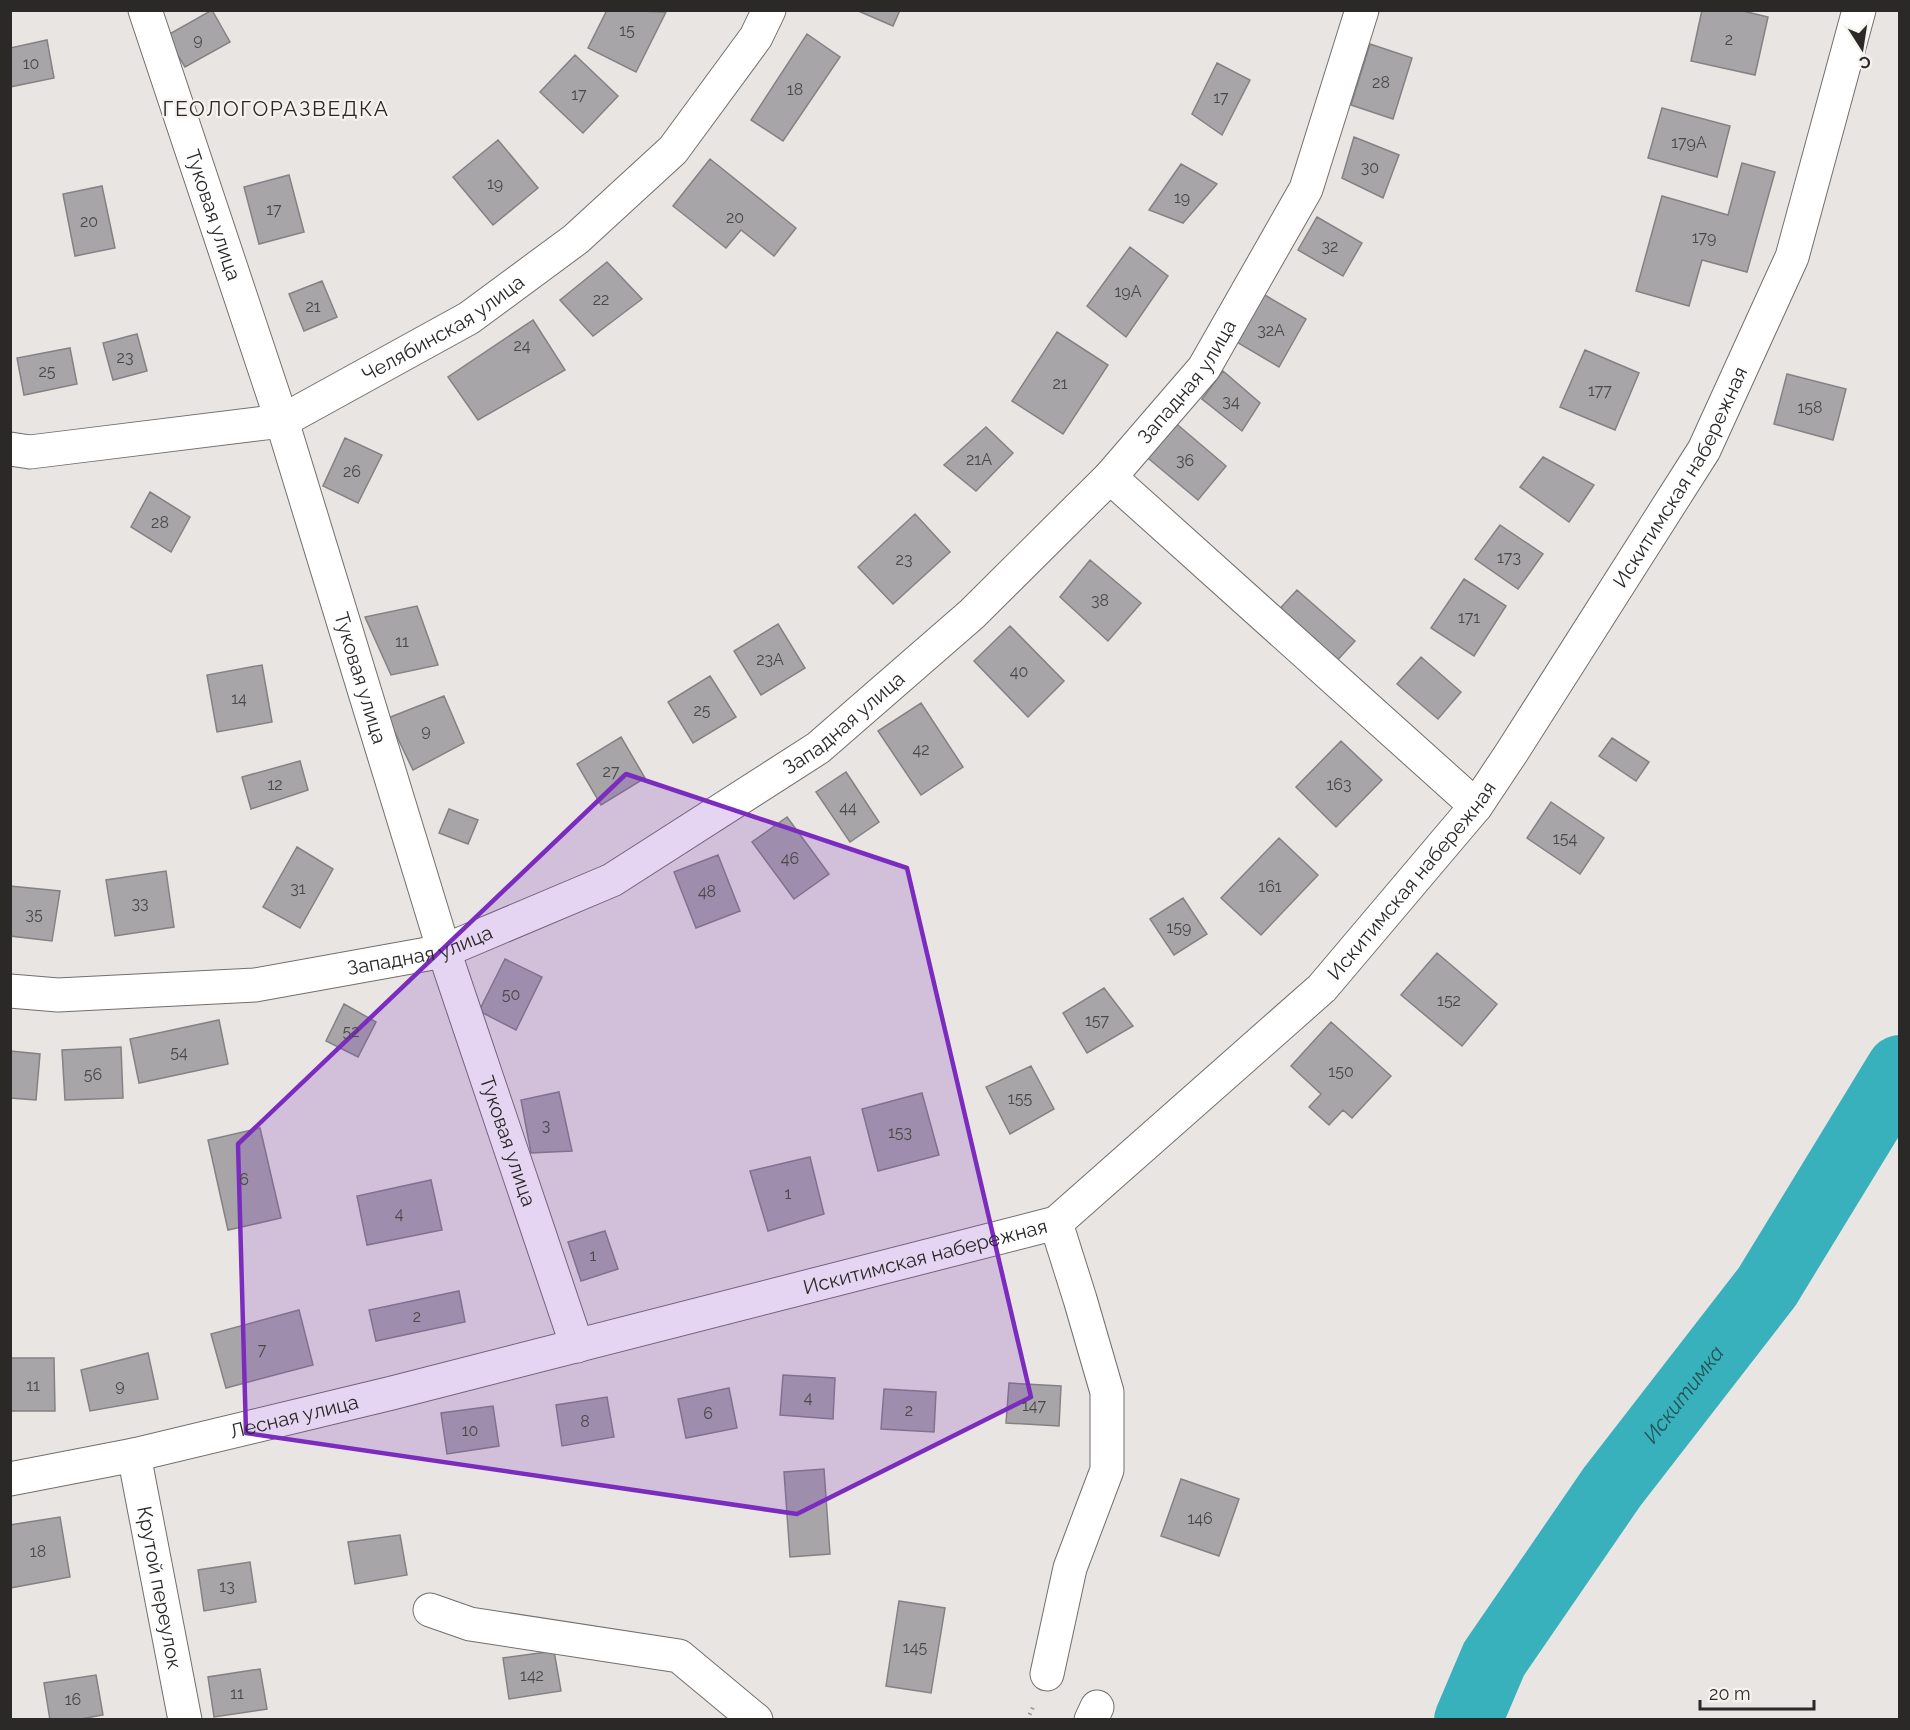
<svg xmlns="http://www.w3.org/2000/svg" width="1910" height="1730" font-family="Raleway,sans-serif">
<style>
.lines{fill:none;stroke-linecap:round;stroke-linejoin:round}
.river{stroke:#39b1bc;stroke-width:68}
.building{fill:#a8a5a9;stroke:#848185;stroke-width:1.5}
.minor-casing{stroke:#726f6c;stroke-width:35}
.path{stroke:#989694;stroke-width:4;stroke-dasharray:1.5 4.5;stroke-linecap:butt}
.minor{stroke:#fff;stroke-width:33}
.marked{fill:#7b2cbf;fill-opacity:0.2;stroke:#7b2cbf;stroke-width:4.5;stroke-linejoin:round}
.labels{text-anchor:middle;stroke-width:4.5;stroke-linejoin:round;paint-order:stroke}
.number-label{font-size:16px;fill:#4a4848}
.street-label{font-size:20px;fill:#2a2928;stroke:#f6f3ef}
.neighbourhood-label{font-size:21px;letter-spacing:1.5px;fill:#2a2928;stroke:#f6f3ef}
.water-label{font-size:21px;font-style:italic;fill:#225458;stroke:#f6f3ef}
</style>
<rect width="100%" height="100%" fill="#e8e5e2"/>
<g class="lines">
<path class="river" id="s1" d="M1468,1720L1494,1659L1612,1487L1767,1287L1900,1069"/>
</g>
<path class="building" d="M212,10L230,42L185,67L166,36Z
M607,10L666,12L636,72L588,48Z
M856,10H900L893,26Z
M1702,10H1739L1768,17L1755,75L1691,61Z
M807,34L840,57L783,141L751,120Z
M47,40L54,78L10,87V48Z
M1370,44L1412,58L1393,119L1351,105Z
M575,55L618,96L583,133L540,92Z
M1217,63L1250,80L1222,135L1192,114Z
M1662,108L1730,126L1717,177L1648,158Z
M1354,137L1399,155L1383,198L1342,178Z
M498,140L538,188L493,225L453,177Z
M710,159L796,228L774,256L741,230L726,248L673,206Z
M1742,163L1775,172L1747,272L1702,260L1689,306L1636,291L1662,196L1728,215Z
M1181,164L1217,184L1183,223L1149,210Z
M289,175L304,232L259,244L244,187Z
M102,186L115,248L75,256L63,194Z
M1317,217L1362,243L1343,276L1298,250Z
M1130,247L1168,276L1126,337L1087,306Z
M607,262L642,299L593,336L560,300Z
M322,281L337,317L304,331L289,294Z
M1263,294L1306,319L1279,367L1235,341Z
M533,320L565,370L478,420L448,377Z
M1057,332L1108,365L1063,434L1012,401Z
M137,334L147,371L113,380L103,343Z
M70,348L77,384L24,395L17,358Z
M1585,350L1639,373L1615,430L1560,407Z
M1223,371L1260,403L1242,431L1202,399Z
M1787,374L1846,389L1833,440L1774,424Z
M1172,420L1226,466L1198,500L1143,454Z
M986,427L1013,453L976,491L944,465Z
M345,438L382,455L358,503L323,486Z
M1543,457L1594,485L1569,522L1520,487Z
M150,492L190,517L171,552L131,527Z
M915,514L950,552L893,604L858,567Z
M1500,525L1543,554L1518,589L1475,559Z
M1090,560L1141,603L1108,641L1060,597Z
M1464,579L1506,606L1474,656L1431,628Z
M1297,590L1355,641L1332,666L1274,615Z
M417,606L438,665L391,675L365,617Z
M778,624L805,668L761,695L734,651Z
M1010,626L1064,681L1028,717L974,661Z
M1421,657L1461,692L1438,719L1397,684Z
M262,665L272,722L217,732L207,675Z
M710,676L736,717L693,743L668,702Z
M444,696L464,743L413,770L388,718Z
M921,703L963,767L921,795L878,731Z
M621,737L645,778L601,805L577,764Z
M1612,738L1649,762L1636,781L1599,756Z
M1341,741L1382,780L1336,827L1296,787Z
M300,761L308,790L251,809L242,777Z
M846,772L879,822L850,842L816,792Z
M1551,802L1604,838L1580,874L1527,838Z
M449,809L478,820L468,844L439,833Z
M787,817L829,874L794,899L752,842Z
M1279,838L1318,875L1261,935L1221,898Z
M297,847L333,869L300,928L263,907Z
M718,855L740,911L696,928L674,872Z
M166,871L174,927L115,936L106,880Z
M10,886L60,891L52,941L10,936Z
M1183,898L1207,934L1174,955L1150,919Z
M1437,953L1497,1004L1462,1046L1401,995Z
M505,959L542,977L516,1030L479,1011Z
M1104,988L1133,1026L1087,1053L1063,1013Z
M344,1004L376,1022L358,1057L326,1041Z
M219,1020L228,1064L139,1083L130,1039Z
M1331,1022L1391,1076L1352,1118L1343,1110L1329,1125L1309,1107L1321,1094L1291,1066Z
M121,1047L123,1098L65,1100L62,1050Z
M10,1051L40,1054L36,1100L10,1098Z
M1031,1066L1054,1109L1010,1134L986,1087Z
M559,1092L572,1151L531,1153L521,1100Z
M922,1093L939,1155L878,1171L862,1109Z
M260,1128L281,1218L228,1230L208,1140Z
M810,1157L824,1214L768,1231L750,1171Z
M431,1180L442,1230L367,1245L357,1196Z
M605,1231L618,1269L581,1281L568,1242Z
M459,1291L465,1322L376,1341L369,1310Z
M299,1310L313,1365L226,1388L211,1334Z
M148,1353L158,1399L90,1411L81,1370Z
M10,1358H54L55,1411H10Z
M783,1375L835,1378L833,1419L780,1415Z
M1009,1383L1061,1386L1059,1426L1006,1423Z
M729,1388L737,1428L686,1438L678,1399Z
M884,1389L936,1392L934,1432L881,1429Z
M607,1397L614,1437L562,1446L556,1405Z
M493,1406L499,1446L447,1454L441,1413Z
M824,1469L830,1554L790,1557L784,1472Z
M1181,1479L1239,1499L1219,1556L1161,1536Z
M60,1517L70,1577L10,1588V1525Z
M400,1535L407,1575L355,1584L348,1542Z
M250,1562L256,1602L204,1611L198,1570Z
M899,1601L945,1608L931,1693L886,1686Z
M554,1651L561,1691L509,1699L503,1658Z
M260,1669L267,1709L214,1717L208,1677Z
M96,1675L103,1715L75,1720H50L44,1683Z"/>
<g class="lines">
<g class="minor-casing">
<g id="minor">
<path id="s2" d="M145,10L282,421L444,951L577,1346"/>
<path id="s3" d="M10,449L30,452L282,421L469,318L576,239L673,150L756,37L769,10"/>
<path d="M1110,477L1476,806"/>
<path id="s4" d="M10,991L58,995L255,985L444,951L612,880L818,748L972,614L1110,477L1204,368L1306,189L1362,10"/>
<path id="s5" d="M134,1455L185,1720"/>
<path id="s6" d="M10,1479L134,1455L392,1393L1056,1223L1322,988L1476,806L1512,752L1704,450L1792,257L1859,10"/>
<path d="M430,1610L470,1624L679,1656L756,1720"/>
<path d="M1047,1674L1070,1568L1107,1470V1392L1080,1299L1056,1223"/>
<path d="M1091,1720L1097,1707"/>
</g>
</g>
<path class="path" d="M1027,1720L1034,1705"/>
<use href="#minor" class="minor"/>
</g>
<path class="marked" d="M626,774L907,868L1031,1397L797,1514L246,1433L238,1144Z"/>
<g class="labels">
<g class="number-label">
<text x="627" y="36">15</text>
<text x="198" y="45">9</text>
<text x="1729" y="45">2</text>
<text x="31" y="69">10</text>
<text x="1381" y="88">28</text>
<text x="795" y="95">18</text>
<text x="579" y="100">17</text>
<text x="1221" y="103">17</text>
<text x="1689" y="148">179А</text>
<text x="1370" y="173">30</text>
<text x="495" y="189">19</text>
<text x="1182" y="203">19</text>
<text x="274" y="215">17</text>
<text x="735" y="223">20</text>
<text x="89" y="227">20</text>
<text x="1704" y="243">179</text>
<text x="1330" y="252">32</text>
<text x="1128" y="297">19А</text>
<text x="601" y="305">22</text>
<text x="313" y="312">21</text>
<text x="1271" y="336">32А</text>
<text x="522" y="351">24</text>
<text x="125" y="363">23</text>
<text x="47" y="377">25</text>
<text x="1060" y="389">21</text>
<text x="1600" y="396">177</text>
<text x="1231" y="407">34</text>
<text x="1810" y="413">158</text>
<text x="979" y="465">21А</text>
<text x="1185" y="466">36</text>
<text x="352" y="477">26</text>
<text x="160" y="528">28</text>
<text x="1509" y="563">173</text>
<text x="904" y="565">23</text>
<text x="1100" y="606">38</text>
<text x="1469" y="623">171</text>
<text x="402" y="647">11</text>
<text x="770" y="665">23А</text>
<text x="1019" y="677">40</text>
<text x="239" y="704">14</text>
<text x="702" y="716">25</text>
<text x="426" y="736">9</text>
<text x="921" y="755">42</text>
<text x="611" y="777">27</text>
<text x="275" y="790">12</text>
<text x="1339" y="790">163</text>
<text x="848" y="813">44</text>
<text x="1565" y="844">154</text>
<text x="790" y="864">46</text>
<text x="1270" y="892">161</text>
<text x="298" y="894">31</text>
<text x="707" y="897">48</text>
<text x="140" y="909">33</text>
<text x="34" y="920">35</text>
<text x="1179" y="933">159</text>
<text x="511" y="1000">50</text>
<text x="1449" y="1006">152</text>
<text x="1097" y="1026">157</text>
<text x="351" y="1037">52</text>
<text x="179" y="1058">54</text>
<text x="1341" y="1077">150</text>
<text x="93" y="1080">56</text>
<text x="1020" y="1104">155</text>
<text x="546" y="1131">3</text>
<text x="900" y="1138">153</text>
<text x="244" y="1185">6</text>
<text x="788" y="1199">1</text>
<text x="399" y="1219">4</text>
<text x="593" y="1261">1</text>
<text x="417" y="1322">2</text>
<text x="262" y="1355">7</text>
<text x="33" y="1391">11</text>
<text x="120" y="1391">9</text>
<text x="808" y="1403">4</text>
<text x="1034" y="1411">147</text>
<text x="909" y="1416">2</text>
<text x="708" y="1419">6</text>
<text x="585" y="1427">8</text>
<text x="470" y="1436">10</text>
<text x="1200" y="1524">146</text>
<text x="38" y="1557">18</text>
<text x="227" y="1592">13</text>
<text x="915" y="1653">145</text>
<text x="532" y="1681">142</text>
<text x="237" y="1699">11</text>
<text x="73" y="1705">16</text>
</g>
<g class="street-label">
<text dy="7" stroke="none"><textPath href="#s2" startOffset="216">Туковая улица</textPath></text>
<text dy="7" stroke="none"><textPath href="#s3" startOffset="460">Челябинская улица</textPath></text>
<text dy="7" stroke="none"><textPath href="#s4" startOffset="1386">Западная улица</textPath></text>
<text dy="7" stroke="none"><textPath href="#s6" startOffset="2058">Искитимская набережная</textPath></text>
<text dy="7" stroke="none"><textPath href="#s2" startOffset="702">Туковая улица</textPath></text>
<text dy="7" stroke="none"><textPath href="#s4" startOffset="900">Западная улица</textPath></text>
<text dy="7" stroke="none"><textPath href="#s6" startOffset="1572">Искитимская набережная</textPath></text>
<text dy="7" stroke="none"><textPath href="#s4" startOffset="414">Западная улица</textPath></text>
<text dy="7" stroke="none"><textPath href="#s2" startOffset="1188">Туковая улица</textPath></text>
<text dy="7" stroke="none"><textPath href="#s6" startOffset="942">Искитимская набережная</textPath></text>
<text dy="7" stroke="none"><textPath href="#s6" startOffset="291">Лесная улица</textPath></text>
<text dy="7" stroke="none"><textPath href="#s5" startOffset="135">Крутой переулок</textPath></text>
</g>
<g class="neighbourhood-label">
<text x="276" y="116">ГЕОЛОГОРАЗВЕДКА</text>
</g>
<g class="water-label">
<text dy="7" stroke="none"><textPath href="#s1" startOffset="392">Искитимка</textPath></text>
</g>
</g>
<rect width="1910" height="1730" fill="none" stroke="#2a2928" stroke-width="24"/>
<g transform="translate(1862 48) rotate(168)" stroke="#f6f3ef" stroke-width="4.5" paint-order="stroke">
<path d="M0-4.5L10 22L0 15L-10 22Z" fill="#2a2928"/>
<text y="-9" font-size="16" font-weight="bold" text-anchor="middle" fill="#2a2928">С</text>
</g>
<path d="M1700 1700v9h114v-9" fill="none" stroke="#2a2928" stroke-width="3"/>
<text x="1709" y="1700" font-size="18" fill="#2a2928" stroke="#f6f3ef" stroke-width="4.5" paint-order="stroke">20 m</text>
</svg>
